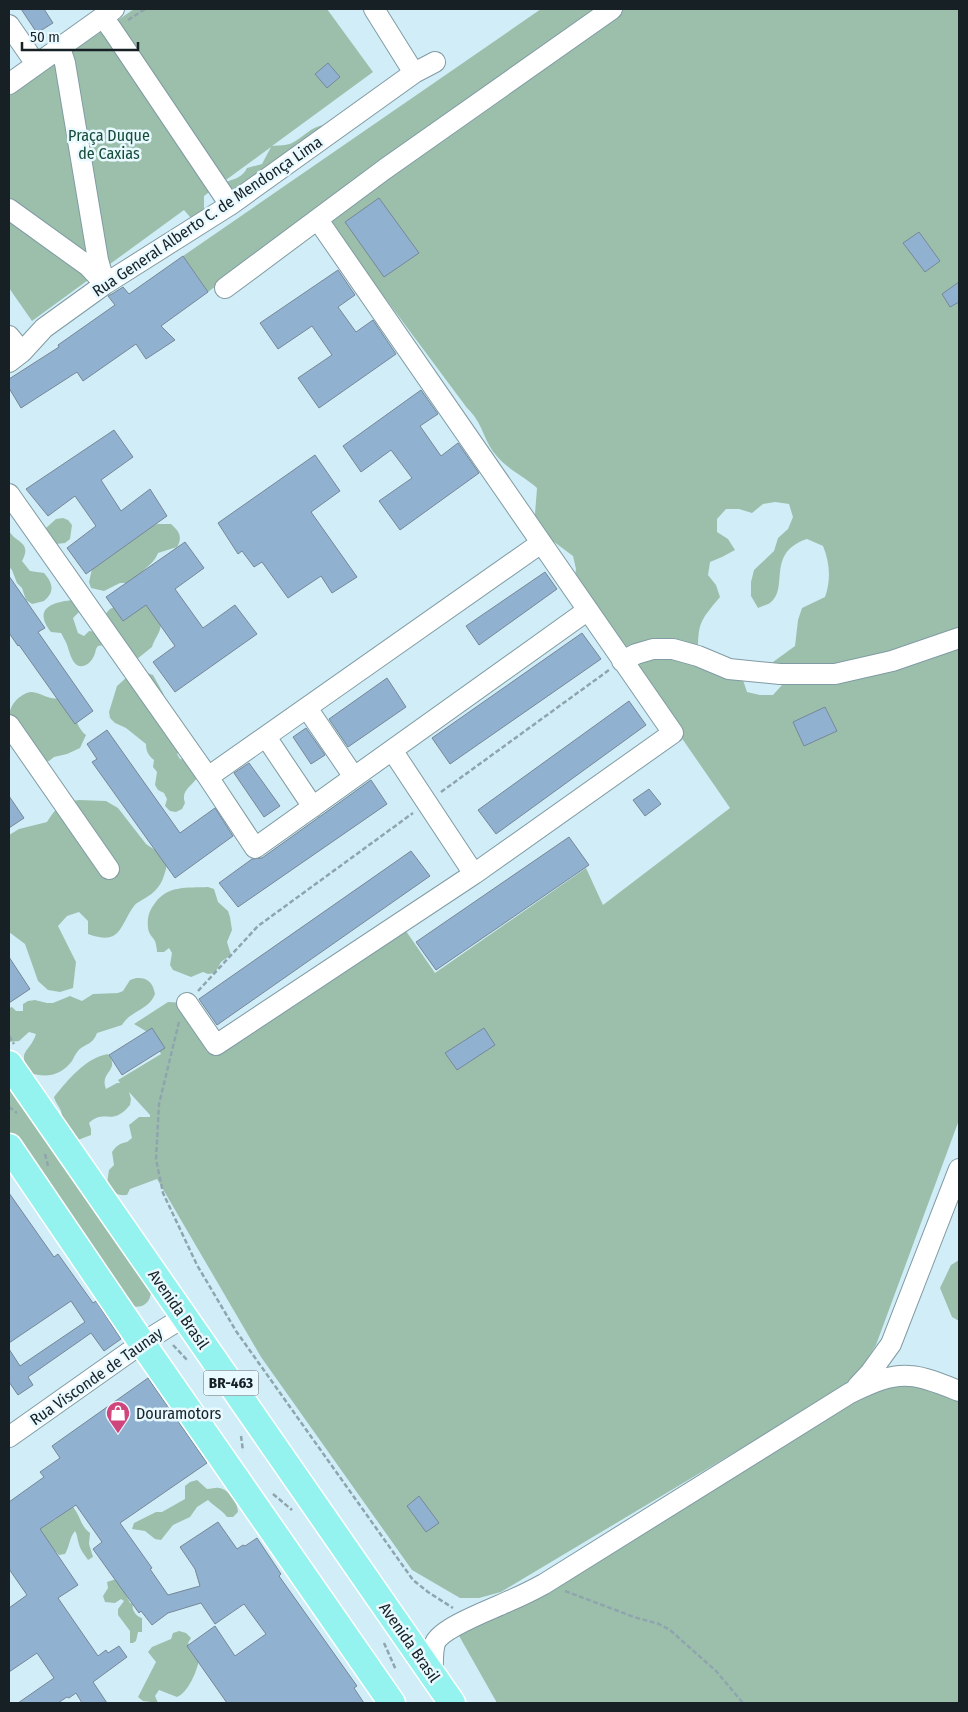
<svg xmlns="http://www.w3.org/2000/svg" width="968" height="1712" font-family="'Fira Sans Condensed',sans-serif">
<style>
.green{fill:#9cbfac;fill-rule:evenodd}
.building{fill:#91b1d0;stroke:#768798}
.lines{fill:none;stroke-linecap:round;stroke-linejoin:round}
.minor-casing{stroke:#809ba3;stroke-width:22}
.major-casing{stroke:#fff;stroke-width:29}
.path{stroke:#8fa5ad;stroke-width:2.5;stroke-dasharray:5 2.5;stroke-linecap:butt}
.minor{stroke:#fff;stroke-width:20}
.major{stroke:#95f3ef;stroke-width:26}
.labels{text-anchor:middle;stroke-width:5;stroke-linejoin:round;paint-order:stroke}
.shield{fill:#e8f9ff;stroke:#566266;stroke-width:1}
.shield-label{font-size:15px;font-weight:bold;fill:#172125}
.park-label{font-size:16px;fill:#164c36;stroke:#e8f9ff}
.street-label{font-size:16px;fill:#172125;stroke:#e8f9ff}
.poi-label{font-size:16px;fill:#172125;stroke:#e8f9ff;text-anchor:start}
</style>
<rect width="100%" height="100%" fill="#d1eef8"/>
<path class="green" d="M134,9H327L373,72L272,146C278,145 286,146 292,143C304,137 311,126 325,125L235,201L225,182C235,179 243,177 247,168L262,164L271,147L204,196V210L196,218L190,217L184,210L32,321L9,288V96L51,67L48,56L70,48L73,51Z
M541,9H959V1120L876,1345L852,1382L501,1592L479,1598H460L412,1570L261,1357L157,1179L130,1189L127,1195C116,1196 113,1192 107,1183L109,1170L114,1165L112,1152C116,1146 120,1143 127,1142L132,1138L129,1125L139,1117H150V1115L129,1092L131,1099L130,1105C127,1108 124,1112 120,1114C109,1121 102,1111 89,1123L91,1129V1135L78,1140C59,1130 66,1129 61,1111C59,1106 55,1102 54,1097C68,1080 85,1058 108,1054C121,1071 99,1071 106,1089L117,1083H120L118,1080L161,1054L149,1033L134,1024L168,1002L187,1003L215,1050L399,921L435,973L586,868L603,905L730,808L574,582L576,569L573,556L534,527L537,488C522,475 508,470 495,454C483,439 483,423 467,408L324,216L314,212L208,292L183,256ZM775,502L789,504L793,517L788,529L778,538L774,551L754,570L751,582V596L758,608C762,606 767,605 770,603C790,588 765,553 807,539L823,546C830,563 831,580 825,597L802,608L798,620L795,646L773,662L780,674L782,685L773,695H760L747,692L743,680L698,656C698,623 699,622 720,597L716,585L708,575L710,562L722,557L735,550L728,539L717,532V519L726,509H739L752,513L763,504Z
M63,518L68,520L72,525L70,539L65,543L56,544L46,531V528L56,519Z
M157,524H171C179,531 183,537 177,547L158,553C153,566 143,567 139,578L127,583H120L104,591L91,588L89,582L92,569L151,527Z
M9,530C14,543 33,541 22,561L30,571L44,573C53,583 55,592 44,601L32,604L26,600L22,588L17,583L12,570L9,567Z
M73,600L80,611L73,618L78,633L84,636L89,631L96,632C100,625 104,614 110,609C115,605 138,604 144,605C151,607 158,615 160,622C163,630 154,639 152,647L137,659L105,645L98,646L96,649C95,655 93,659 89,663C75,673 71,657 68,648C67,643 63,637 61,633L51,632C32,608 53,602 73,600Z
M147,673L153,675L163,693L182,749L177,754L180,759L187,760L198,776C193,786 180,790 185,803L182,809L176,812L170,811L165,806L167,799L164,793L158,790L155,785L157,772L153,767L154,760C148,755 146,751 146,744L126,728L115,723L110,718L109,712L117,686L127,677Z
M30,692C41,692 49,701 60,698C75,705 74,726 86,735L80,748L67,754L54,757L49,761H42L9,715C11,703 19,695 30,692Z
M79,800L106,801L118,808L146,844L158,852L167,864C164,879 160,889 147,897C143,900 137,902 134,906C119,927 121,946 88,934V921L79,912L67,916L58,926L76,962L73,988L60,992L48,990L38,981L25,944L9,932V835L19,829L47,822C57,807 60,802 79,800Z
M208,887L214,889L218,902L228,911L230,917L232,930L227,942L231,955L221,962L215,973L208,974L203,972L191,977L173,970L170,965L172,953L169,948L164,952H157C157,949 156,944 155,941C152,936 149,935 148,928C147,917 149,911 155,903C168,885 187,888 208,887Z
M136,978C148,977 153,983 155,994C148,1011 131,1010 122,1025L97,1033C92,1046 85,1043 78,1051C75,1054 74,1058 72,1061C61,1076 46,1078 30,1073C16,1050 30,1053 36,1034L29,1032L19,1041L9,1042V1008L12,1007L16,1011H23V1004L28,1001L35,1000L47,1003H53L70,996L82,1001L93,994L118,993L123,991L130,980Z
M9,1085L151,1290C151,1306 139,1310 126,1304L9,1134Z
M959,1260V1321L952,1317L940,1288L951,1265Z
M884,1382H917L959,1401V1703H497L458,1634Z
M197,1480L207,1489C210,1489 216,1487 219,1488C229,1489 238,1503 238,1512L233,1517H227C222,1510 214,1506 208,1500L197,1507L190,1517L173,1525L161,1540L155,1539L145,1531L132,1529L134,1523L156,1512H162L185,1499V1486L190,1482Z
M73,1507C80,1515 81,1527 90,1533L89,1544L93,1557L88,1560C85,1555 80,1550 79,1544C77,1539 78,1536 75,1531C69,1538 70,1546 65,1554L59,1555L39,1533L40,1527L56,1519L57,1512Z
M116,1579L123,1589L130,1603L133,1604C131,1610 137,1617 142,1618V1632H138L136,1641L133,1643H130V1631L118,1615V1609L124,1601L121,1599L115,1603L105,1602L103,1596L108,1588L107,1582Z
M179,1631L186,1633L191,1638L188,1643L199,1660C197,1671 188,1693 177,1697L159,1690L155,1696L158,1703L143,1701L138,1697L156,1662L148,1652L152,1647L171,1639L173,1633Z"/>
<path class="building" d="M21,9H44L53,23L37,33Z
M328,63L340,77L327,88L315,74Z
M379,198L419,253L384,277L345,222Z
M919,232L940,261L925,272L903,243Z
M183,256L208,292L161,326L175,340L146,359L136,344L83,381L77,372L21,408L9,388V379L59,347L58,345L115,305L108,296L112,294L123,287L129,294Z
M338,270L355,295L338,307L356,332L373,320L396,354L319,408L298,378L332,355L312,326L278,349L260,323Z
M959,282V302L950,307L942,294Z
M421,390L438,414L420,426L441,456L458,443L479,473L400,530L379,501L412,478L391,450L361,472L343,446Z
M114,430L133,457L101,480L121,511L150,489L167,516L86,574L67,548L96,526L75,496L48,516L26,489Z
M315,455L340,491L311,512L357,577L332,593L321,576L288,598L262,562L254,567L242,551L238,554L218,523Z
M185,542L204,568L175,589L203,628L235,605L257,634L175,692L153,662L175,646L146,605L123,621L106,597Z
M545,572L557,589L479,645L466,626Z
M9,576L45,628L38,632L93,711L75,724L19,645L18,646L9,633Z
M582,633L601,659L450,764L432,738Z
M387,678L406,707L348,747L329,719Z
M629,701L646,725L496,834L478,810Z
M825,707L837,731L804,746L793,722Z
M306,728L325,755L311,764L293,737Z
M107,730L180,833L215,808L233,836L175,878L92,762L97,759L87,744Z
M249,763L280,806L264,817L234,773Z
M371,780L387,804L238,907L219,883L252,859L262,858Z
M649,789L661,804L645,816L633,800Z
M9,796L24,818L9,828Z
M569,837L589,865L436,970L416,942Z
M411,851L430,876L217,1025L199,999Z
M9,957L30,989L9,1003Z
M152,1028L165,1048L122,1075L109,1055Z
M484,1028L495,1045L457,1070L445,1053Z
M9,1193L54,1257L58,1254L93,1303L96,1301L121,1339L104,1351L91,1333L28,1377L33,1385L18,1395L9,1382V1349L20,1366L85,1322L71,1301L9,1343Z
M148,1378L207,1463L120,1523L152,1568L150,1569L168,1595L200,1586L195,1569L180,1547L218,1522L237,1549L243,1545L245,1546L257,1538L281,1574L279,1576L357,1686L354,1688L364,1703H227L187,1646L215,1626L235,1656L266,1634L244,1604L215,1624L201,1603L168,1613L152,1625L141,1611L139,1613L93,1549L102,1542L76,1505L40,1529L78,1585L58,1598L98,1656L106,1650L108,1653L119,1646L127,1657L93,1682L107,1703H82L76,1693L69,1698L67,1697L58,1703H18L54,1678L37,1653L9,1672V1608L27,1595L9,1569V1502L44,1477L40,1472L60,1458L52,1446Z
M419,1496L439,1523L426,1532L407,1506Z"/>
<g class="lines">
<g class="minor-casing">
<path id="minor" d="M374,9L414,73
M103,17L113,31L230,205
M9,25L36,64
M60,48L65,63L98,260L105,284
M9,84L114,9
M9,209L88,266L104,283
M225,288L385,169L612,9
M9,336L22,352
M9,362L22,352L44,328L105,284L230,205L414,73L435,62
M9,494L208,777L255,848L588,610
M622,661L636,654L653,649H673L698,656L729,669L780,674H835L892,661L959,638
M307,708L354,777
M9,725L109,869
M266,737L313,807
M392,750L474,874
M208,777L541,543
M187,1003L216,1045L474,874L673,733L318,220
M857,1387L870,1373L891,1344L959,1169
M9,1437L142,1343L184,1317
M433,1674C433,1665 432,1653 435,1643C442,1627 493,1609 509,1601C521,1596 533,1590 544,1584L850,1393C869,1384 889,1374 910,1376C926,1377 944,1385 959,1391"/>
</g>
<g class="major-casing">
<path id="major" d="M9,1064L452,1703
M9,1147L142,1343L392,1703"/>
</g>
<path class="path" d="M128,20L145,9
M441,792L609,670
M198,991L258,926L413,813
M179,1022L159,1104L156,1159L163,1193L197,1265L236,1331L413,1580L428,1592L453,1608
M9,1036L14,1044
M9,1107L17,1113
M45,1154L48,1166
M173,1345L188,1361
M241,1436L243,1451
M273,1494L292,1510
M565,1591L634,1617L659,1624L670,1630L716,1671L743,1703
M384,1643L396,1670"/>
<use href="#minor" class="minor"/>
<use href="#major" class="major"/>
</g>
<defs>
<g id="shop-pin" transform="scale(1.25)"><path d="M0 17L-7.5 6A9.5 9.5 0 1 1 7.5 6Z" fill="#d0457b" stroke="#e8f9ff"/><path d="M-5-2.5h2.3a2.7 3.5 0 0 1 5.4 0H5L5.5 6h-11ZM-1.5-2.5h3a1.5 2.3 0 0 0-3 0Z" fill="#fff"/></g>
</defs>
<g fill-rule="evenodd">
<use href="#shop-pin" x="118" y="1413"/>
</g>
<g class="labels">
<rect class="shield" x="203.5" y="1370.5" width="55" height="25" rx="4"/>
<g class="shield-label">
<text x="231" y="1388">BR-463</text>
</g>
<g class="park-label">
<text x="109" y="141">Praça Duque<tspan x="109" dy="18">de Caxias</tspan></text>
</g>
<g class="street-label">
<text transform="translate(207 216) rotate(-34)" y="6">Rua General Alberto C. de Mendonça Lima</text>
<text transform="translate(179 1309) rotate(55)" y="6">Avenida Brasil</text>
<text transform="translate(96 1376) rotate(-35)" y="6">Rua Visconde de Taunay</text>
<text transform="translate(410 1642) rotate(55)" y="6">Avenida Brasil</text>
</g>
<g class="poi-label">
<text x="136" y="1419">Douramotors</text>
</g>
</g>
<rect width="968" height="1712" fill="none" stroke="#172125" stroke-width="20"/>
<path d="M22 42v8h116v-8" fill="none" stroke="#172125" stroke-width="2.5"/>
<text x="30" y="42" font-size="15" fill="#172125" stroke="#e8f9ff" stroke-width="4" paint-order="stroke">50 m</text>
</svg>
